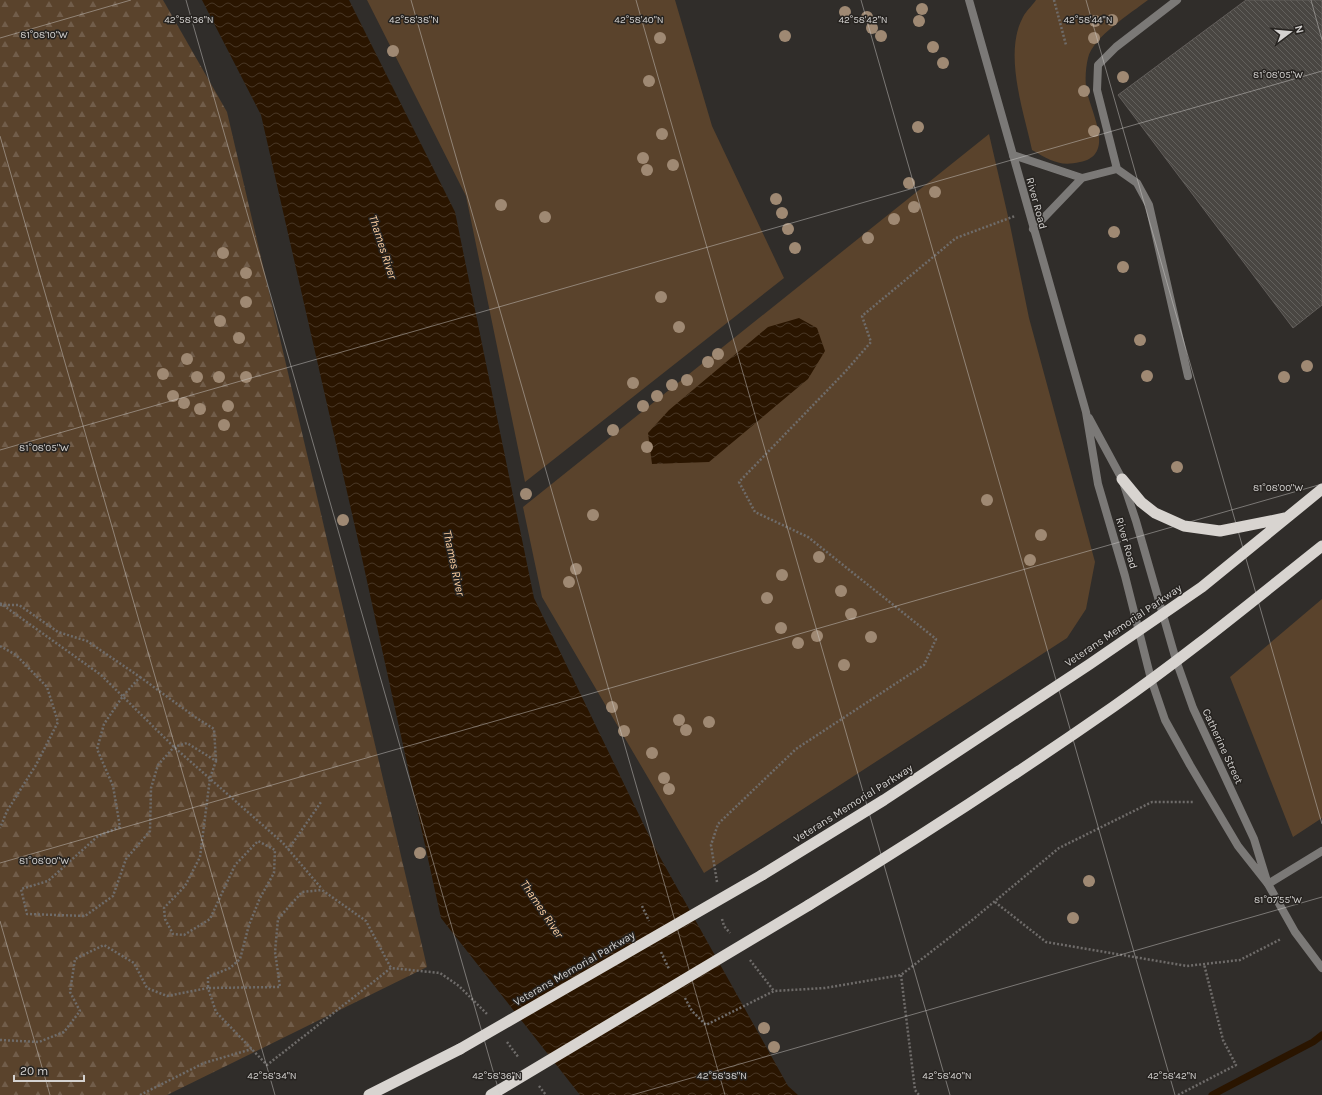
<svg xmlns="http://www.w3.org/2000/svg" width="1322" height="1095" font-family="Karla,sans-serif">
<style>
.grass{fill:#5a432c}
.forest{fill:url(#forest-firs)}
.water{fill:url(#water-waves)}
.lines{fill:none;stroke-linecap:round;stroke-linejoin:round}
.stream{stroke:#2a1500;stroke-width:7}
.building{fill:url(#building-back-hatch);stroke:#625e5b}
.path{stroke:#6f6c6a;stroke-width:2.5;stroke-dasharray:2 2;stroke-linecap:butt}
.service{stroke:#7b7977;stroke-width:8}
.minor{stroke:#7b7977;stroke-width:8}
.tertiary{stroke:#7b7977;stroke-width:8}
.trunk{stroke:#d8d4d0;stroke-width:11}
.trunk-bridge{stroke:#d8d4d0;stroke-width:11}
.tree{fill:#9f8973}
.ticks{fill:none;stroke:#d4d2d0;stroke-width:1;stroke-opacity:0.45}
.labels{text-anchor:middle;stroke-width:3;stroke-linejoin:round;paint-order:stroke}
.street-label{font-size:11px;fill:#d4d2d0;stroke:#262320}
.water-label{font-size:12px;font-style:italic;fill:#ffd0a1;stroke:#262320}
.ticks-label{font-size:10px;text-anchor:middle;fill:#d4d2d0;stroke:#262320;stroke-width:3;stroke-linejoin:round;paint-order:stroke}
</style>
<defs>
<pattern id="forest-firs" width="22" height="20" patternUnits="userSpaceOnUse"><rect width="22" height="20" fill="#5a432c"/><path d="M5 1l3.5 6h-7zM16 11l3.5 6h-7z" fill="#715d4a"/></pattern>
<pattern id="water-waves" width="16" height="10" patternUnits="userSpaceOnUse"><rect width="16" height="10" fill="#2a1500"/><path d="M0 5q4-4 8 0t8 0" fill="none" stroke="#483624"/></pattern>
<pattern id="building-back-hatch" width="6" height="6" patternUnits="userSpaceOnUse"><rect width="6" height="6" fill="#494642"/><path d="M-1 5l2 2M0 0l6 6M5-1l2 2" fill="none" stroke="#62605c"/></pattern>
</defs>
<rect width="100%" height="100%" fill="#302d2a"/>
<path class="grass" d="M367,0H675L712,126L784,278L525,482L466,196Z
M1036,0H1148C1131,13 1093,37 1088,58C1086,66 1085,78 1086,86C1088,108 1118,155 1080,162C1059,167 1050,160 1032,150C1024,112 1003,54 1023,17C1026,11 1032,6 1036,0Z
M989,134L1010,225L1029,318L1095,562L1086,609L1067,638L704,873L542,597L523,507Z
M1322,599V818L1293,837L1230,677Z"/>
<path class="forest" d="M0,0H163L227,112L427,967L167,1095H0Z"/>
<path class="water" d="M202,0H349L455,212L534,598L656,850L788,1086L798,1095H580L441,918L358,540L261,115Z
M799,318L817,328L825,351L808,379L709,462L652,464L648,433L669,410L768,327Z"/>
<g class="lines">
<path class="stream" d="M1212,1095L1313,1042L1322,1035"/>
</g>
<path class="building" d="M1246,0H1322V305L1293,328L1118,95Z"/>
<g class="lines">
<path class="path" d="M1054,0L1066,45
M0,603L101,675L174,747L283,843L322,889
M0,605H19L58,632L87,641L140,677L123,696L104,724L97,749L113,786L120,827L98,836L48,881L21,889L27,914L85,916L113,896L126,859L150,831L151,788L158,765L174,747L187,743L216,761L210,778L200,857L185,886L164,908L165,919L173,934L184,935L210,919L235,865L258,841L275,850L274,873L260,898L249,925L240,959L230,968L208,977V988L280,987L275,952L278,919L302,892L322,890L366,921L391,968
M0,646L16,655L47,687L58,722L36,765L7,811L0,828
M140,677L195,717L214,729L216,761
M288,850L321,802
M717,882L711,845L718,824L796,749L924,665L936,639L808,537L755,512L739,482L844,373L871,342L862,316L956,238L1015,216
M995,902L1046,942L1187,966L1240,960L1281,939
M642,906L649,921
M722,919L724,926L730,933
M661,952L669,969
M750,960L774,991
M901,975L915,1090L919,1095
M685,998L692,1011L706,1025L774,991L825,988L901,975L971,921L1059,848L1152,802H1194
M0,1040L39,1042L64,1032L80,1011L70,992L75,959L104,945L134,963L147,988L167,996L208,988L216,1012L267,1065L391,968L440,973L459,986L487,1014
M507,1042L519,1058
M539,1086L546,1095
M140,1095L204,1063L252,1049
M1178,1095L1236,1065L1223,1040L1204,964"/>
<path class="service" d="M1013,155L1082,178L1033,229
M1117,169L1097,90L1098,65L1116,47L1177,0
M1082,178L1117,169L1137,183L1149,205L1188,376"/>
<path class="minor" d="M1268,884L1322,851"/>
<path class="tertiary" d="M969,0L1086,412L1098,484L1125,576L1151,679L1165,720L1190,765L1238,846L1268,884L1295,932L1322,968
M1089,418L1122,479L1136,521L1176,660L1193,708L1254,839L1266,878"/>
<path class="trunk" d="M1122,479L1141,502L1155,513L1184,526L1220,531L1285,518
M762,875L884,800L1090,664L1202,587L1322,489
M809,905C912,842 1014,776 1113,707C1185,657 1254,600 1322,546
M369,1095L460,1049"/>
<path class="trunk-bridge" d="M460,1049L762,875
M491,1095L809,905"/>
</g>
<g class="tree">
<circle cx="922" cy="9" r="6"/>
<circle cx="845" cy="12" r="6"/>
<circle cx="867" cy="17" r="6"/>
<circle cx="1112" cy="20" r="6"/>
<circle cx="919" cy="21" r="6"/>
<circle cx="1095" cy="21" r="6"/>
<circle cx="872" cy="28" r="6"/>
<circle cx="785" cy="36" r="6"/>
<circle cx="881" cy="36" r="6"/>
<circle cx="660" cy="38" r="6"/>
<circle cx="1094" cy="38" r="6"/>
<circle cx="933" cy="47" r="6"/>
<circle cx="393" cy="51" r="6"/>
<circle cx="943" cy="63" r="6"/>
<circle cx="1123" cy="77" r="6"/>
<circle cx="649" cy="81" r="6"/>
<circle cx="1084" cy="91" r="6"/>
<circle cx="918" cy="127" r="6"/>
<circle cx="1094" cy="131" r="6"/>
<circle cx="662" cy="134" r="6"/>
<circle cx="643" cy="158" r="6"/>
<circle cx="673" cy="165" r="6"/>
<circle cx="647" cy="170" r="6"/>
<circle cx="909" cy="183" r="6"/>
<circle cx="935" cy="192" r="6"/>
<circle cx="776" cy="199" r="6"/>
<circle cx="501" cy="205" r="6"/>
<circle cx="914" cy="207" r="6"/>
<circle cx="782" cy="213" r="6"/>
<circle cx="545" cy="217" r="6"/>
<circle cx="894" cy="219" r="6"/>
<circle cx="788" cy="229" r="6"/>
<circle cx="1114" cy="232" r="6"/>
<circle cx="868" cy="238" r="6"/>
<circle cx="795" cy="248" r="6"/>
<circle cx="223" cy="253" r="6"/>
<circle cx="1123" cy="267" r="6"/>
<circle cx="246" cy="273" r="6"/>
<circle cx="661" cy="297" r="6"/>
<circle cx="246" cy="302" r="6"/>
<circle cx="220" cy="321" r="6"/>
<circle cx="679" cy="327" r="6"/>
<circle cx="239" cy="338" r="6"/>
<circle cx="1140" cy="340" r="6"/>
<circle cx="718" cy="354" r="6"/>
<circle cx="187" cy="359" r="6"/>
<circle cx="708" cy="362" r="6"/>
<circle cx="1307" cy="366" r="6"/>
<circle cx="163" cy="374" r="6"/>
<circle cx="1147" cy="376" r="6"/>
<circle cx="197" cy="377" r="6"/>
<circle cx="219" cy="377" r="6"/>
<circle cx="246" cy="377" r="6"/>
<circle cx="1284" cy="377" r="6"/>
<circle cx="687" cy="380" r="6"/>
<circle cx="633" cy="383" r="6"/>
<circle cx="672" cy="385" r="6"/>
<circle cx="173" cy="396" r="6"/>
<circle cx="657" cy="396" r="6"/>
<circle cx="184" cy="403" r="6"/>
<circle cx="228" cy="406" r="6"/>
<circle cx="643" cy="406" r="6"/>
<circle cx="200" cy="409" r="6"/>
<circle cx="224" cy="425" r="6"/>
<circle cx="613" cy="430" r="6"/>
<circle cx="647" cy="447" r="6"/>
<circle cx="1177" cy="467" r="6"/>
<circle cx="526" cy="494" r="6"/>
<circle cx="987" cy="500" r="6"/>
<circle cx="593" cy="515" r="6"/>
<circle cx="343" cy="520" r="6"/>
<circle cx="1041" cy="535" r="6"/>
<circle cx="819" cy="557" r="6"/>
<circle cx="1030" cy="560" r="6"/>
<circle cx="576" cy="569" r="6"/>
<circle cx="782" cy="575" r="6"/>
<circle cx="569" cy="582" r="6"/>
<circle cx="841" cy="591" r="6"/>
<circle cx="767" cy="598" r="6"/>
<circle cx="851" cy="614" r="6"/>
<circle cx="781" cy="628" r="6"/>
<circle cx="817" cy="636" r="6"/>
<circle cx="871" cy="637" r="6"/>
<circle cx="798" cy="643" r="6"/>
<circle cx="844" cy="665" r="6"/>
<circle cx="612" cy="707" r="6"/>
<circle cx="679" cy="720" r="6"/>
<circle cx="709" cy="722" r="6"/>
<circle cx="686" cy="730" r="6"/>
<circle cx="624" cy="731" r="6"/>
<circle cx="652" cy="753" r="6"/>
<circle cx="664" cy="778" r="6"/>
<circle cx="669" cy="789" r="6"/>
<circle cx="420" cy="853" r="6"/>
<circle cx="1089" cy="881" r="6"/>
<circle cx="1073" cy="918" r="6"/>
<circle cx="764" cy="1028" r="6"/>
<circle cx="774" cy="1047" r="6"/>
</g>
<path class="ticks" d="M186,0L500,1095M411,0L725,1095M636,0L950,1095M861,0L1175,1095M1086,0L1322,824M1311,0L1322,40M0,38L131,0M0,136L275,1095M0,450L1322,71M0,863L1322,484M0,921L50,1095M632,1095L1322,897"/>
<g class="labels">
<g class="street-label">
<text transform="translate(1037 203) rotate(75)" y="4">River Road</text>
<text transform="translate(1127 543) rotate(74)" y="4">River Road</text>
<text transform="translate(1123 625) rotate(-34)" y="4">Veterans Memorial Parkway</text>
<text transform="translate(1223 746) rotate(65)" y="4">Catherine Street</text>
<text transform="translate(853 803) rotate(-32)" y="4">Veterans Memorial Parkway</text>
<text transform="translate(574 968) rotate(-30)" y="4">Veterans Memorial Parkway</text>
</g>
<g class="water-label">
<text transform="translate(383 247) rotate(72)" y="4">Thames River</text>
<text transform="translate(454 563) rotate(78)" y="4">Thames River</text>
<text transform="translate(542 909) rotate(56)" y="4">Thames River</text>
</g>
</g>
<g class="ticks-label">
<text x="189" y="23">42°58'36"N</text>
<text x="414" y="23">42°58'38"N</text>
<text x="639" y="23">42°58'40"N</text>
<text x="863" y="23">42°58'42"N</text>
<text x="1088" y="23">42°58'44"N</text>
<text x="44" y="38">81°08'10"W</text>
<text x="1278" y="78">81°08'05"W</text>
<text x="44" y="451">81°08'05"W</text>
<text x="1278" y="491">81°08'00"W</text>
<text x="44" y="864">81°08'00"W</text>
<text x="1278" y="903">81°07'55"W</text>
<text x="272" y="1079">42°58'34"N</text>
<text x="497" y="1079">42°58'36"N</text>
<text x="722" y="1079">42°58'38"N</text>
<text x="947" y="1079">42°58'40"N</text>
<text x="1172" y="1079">42°58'42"N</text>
</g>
<g transform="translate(1290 32) rotate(74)" stroke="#262320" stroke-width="3" paint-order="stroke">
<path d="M0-3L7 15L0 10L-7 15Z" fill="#d4d2d0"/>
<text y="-6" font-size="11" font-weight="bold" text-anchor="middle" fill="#d4d2d0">N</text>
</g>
<path d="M14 1075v6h70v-6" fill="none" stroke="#d4d2d0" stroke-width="2"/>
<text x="20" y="1075" font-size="12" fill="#d4d2d0" stroke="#262320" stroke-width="3" paint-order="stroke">20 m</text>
</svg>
